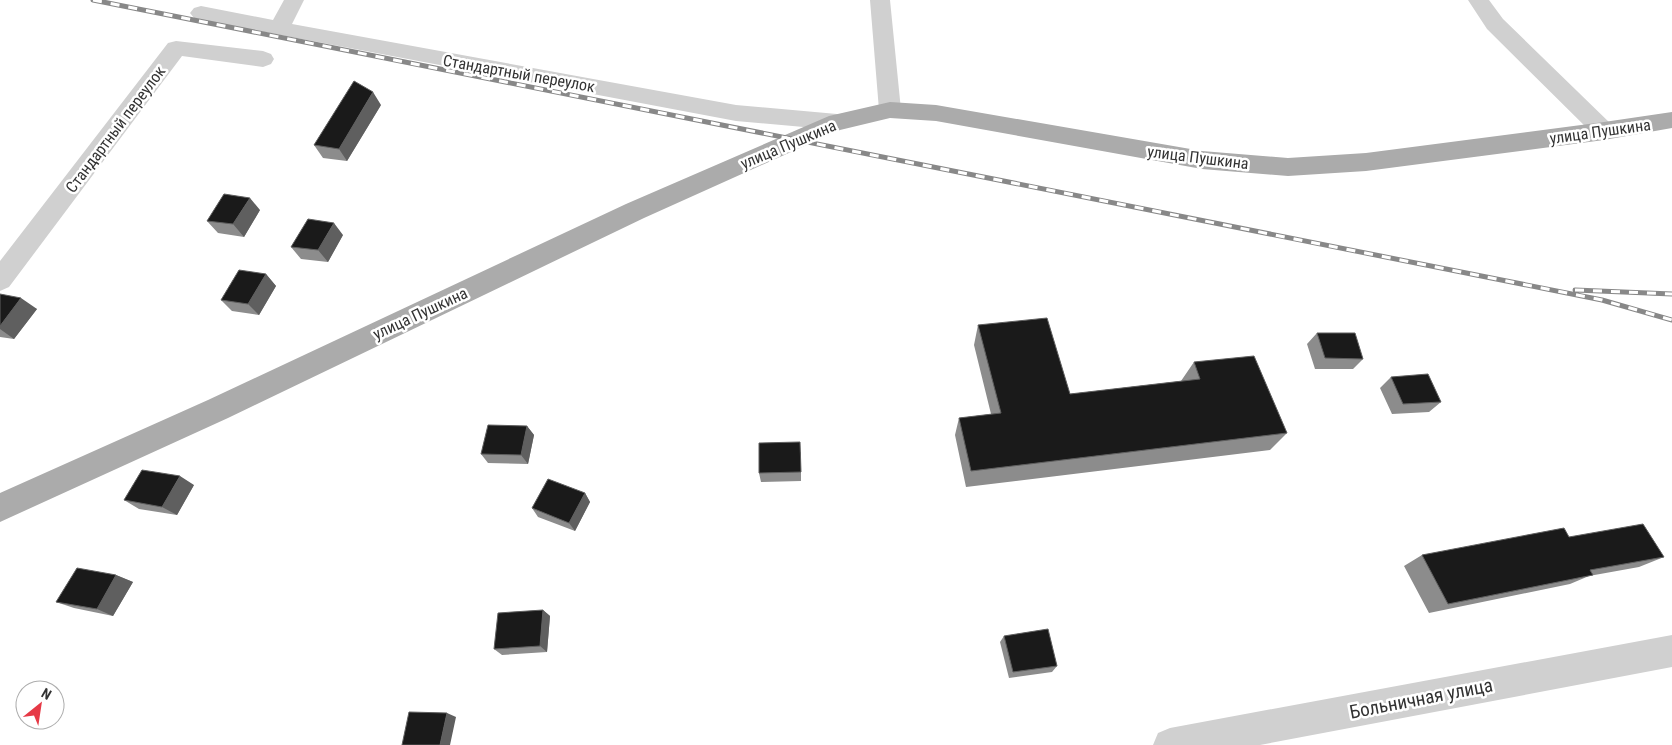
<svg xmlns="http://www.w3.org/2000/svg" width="1672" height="745" font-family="'Roboto Condensed',sans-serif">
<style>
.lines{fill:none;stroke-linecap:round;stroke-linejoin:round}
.minor{fill:#d0d0d0;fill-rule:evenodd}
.major{fill:#ababab;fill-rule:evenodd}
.rail-casing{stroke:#888;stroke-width:5}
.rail{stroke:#fff;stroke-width:3;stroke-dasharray:9;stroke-linecap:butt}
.wall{fill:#8c8c8c}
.shaded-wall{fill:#5f5f5f}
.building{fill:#1a1a1a;stroke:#5f5f5f}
.labels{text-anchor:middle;stroke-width:5;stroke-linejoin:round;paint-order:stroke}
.street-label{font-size:16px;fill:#333;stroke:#fff}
.near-street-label{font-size:19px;fill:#333;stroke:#fff}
</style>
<rect width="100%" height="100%" fill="#fff"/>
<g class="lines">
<path class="minor" d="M284,0H304L292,24L736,105L837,114L845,116L849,122L845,128L837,130L736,121L201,20L194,18L190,13L194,8L201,6L273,20Z
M870,0H890L901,110L898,116L890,118L882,116L879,110Z
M1468,0H1489L1503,19L1612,125L1616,131L1612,137L1604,140L1596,137L1487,29Z
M176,41L263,51L271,54L274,59L271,64L263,67L182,56L9,287L0,291V261L168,43Z
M1672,635V667L1260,745H1153L1158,733L1170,728Z"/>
<path class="major" d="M890,102L936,105L1202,151L1288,158L1366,153L1604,122L1672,112V128L1604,140L1366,171L1288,176L1202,169L936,121L890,118L840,130L644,218L228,418L0,522V493L208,400L626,204L829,116Z"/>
<g class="rail-casing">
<path id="rail" d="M93,0L1602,300L1672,320
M1575,290L1672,294"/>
</g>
<use href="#rail" class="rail"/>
</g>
<path class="wall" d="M381,105L347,161L323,158L314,145Z
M260,210L244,237L218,233L207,221Z
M343,235L328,262L301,259L291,247Z
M266,274L276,286L259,315L232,311L221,300Z
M0,294L37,309L14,339L0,337Z
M978,325L1070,394L1181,381L1194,362L1287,433L1270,450L966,487L955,435L959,418L991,414L974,345Z
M1317,333L1363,359L1353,369H1315L1307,344Z
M1391,377L1441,402L1429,412L1392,414L1380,388Z
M527,426L534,435L528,464L488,463L481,454Z
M801,452V481L761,482L759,473Z
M194,485L177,515L139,509L124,500Z
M585,493L590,502L575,531L538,517L532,508Z
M1569,537L1664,557L1639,567L1589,576L1570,584L1429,613L1404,566L1422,555Z
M116,575L133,582L113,616L74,608L56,602Z
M543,610L550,616L547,652L502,655L494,649Z
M1004,636L1057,666L1052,672L1009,678L1000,642Z"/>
<path class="shaded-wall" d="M373,92L381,105L347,161L339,149Z
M250,198L260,210L244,237L233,224Z
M334,223L343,235L328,262L318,250Z
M266,274L276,286L259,315L248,304Z
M21,298L37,309L14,339L0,329V326Z
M527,426L534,435L528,464L521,455Z
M180,476L194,485L177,515L162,507Z
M585,493L590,502L575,531L569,523Z
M116,575L133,582L113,616L97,609Z
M543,610L550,616L547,652L540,646Z
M447,713L456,717L450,745H440Z"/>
<path class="building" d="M354,81L373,92L339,149L314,145Z
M224,194L250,198L233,224L207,221Z
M308,219L334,223L318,250L291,247Z
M239,270L266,274L248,304L221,300Z
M0,294L21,298L0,326Z
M1047,318L1070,394L1200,379L1194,362L1254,356L1287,433L971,471L959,418L1001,413L978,325Z
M1317,333H1355L1363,359L1325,358Z
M1428,374L1441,402L1403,404L1391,377Z
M488,425L527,426L521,455L481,454Z
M800,442L801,472L759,473V443Z
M142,470L180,476L162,507L124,500Z
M548,479L585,493L569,523L532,508Z
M1643,524L1664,557L1590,570L1593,575L1448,604L1422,555L1564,528L1569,537Z
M77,568L116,575L97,609L56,602Z
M543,610L540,646L494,649L498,613Z
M1048,629L1057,666L1013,672L1004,636Z
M409,712L447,713L440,745H402Z"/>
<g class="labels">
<g class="street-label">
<text transform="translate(519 73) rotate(10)" y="6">Стандартный переулок</text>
<text transform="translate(115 129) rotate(-53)" y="6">Стандартный переулок</text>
<text transform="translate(1600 131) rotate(-8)" y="6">улица Пушкина</text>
<text transform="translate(788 144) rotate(-23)" y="6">улица Пушкина</text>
<text transform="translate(1198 157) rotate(7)" y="6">улица Пушкина</text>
<text transform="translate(420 313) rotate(-25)" y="6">улица Пушкина</text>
</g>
<g class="near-street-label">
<text transform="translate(1421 698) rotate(-11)" y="7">Больничная улица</text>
</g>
</g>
<g transform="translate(40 705) rotate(30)"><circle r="24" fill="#ffffff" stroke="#adadad"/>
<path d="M0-4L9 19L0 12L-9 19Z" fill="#e63946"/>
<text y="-8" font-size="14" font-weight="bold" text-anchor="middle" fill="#333333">N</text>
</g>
</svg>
